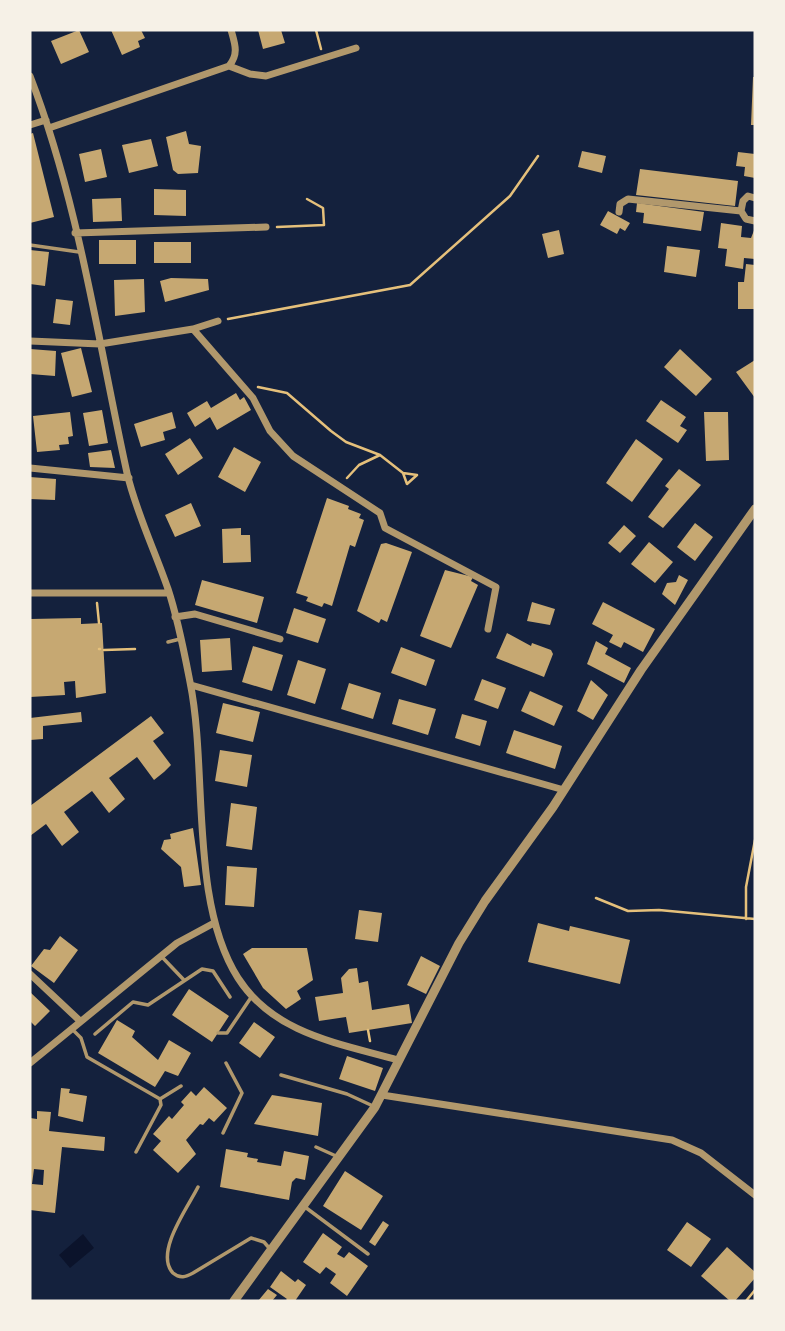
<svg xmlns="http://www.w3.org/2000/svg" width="785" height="1331" font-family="Arial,sans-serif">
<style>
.water{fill:#0b132b}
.building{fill:#c6a872;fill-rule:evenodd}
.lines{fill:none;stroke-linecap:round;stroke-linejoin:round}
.path{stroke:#e5c07b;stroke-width:2.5}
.service{stroke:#b1986c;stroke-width:3.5}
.minor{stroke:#b1986c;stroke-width:7}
.tertiary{stroke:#b1986c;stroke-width:9}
</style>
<rect width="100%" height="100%" fill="#14213d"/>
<path class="water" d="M83,1234L94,1248L70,1268L59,1255Z"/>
<path class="building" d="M79,30L89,52L61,64L51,41Z
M111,30H141L145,38L138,41L140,47L122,55Z
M258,30H281L285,43L263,49Z
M753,77H755V125H751Z
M186,131L189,144L201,146L198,173L178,174L173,170L166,137Z
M33,133L54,217L30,223V134Z
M151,139L158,166L129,173L122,145Z
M101,149L107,177L85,182L79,154Z
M582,151L606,156L602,173L578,167Z
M738,152L755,154V178L744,176L745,167L736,166Z
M640,169L738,181L735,206L636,195Z
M154,189L186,190V216L154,215Z
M121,198L122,221L93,222L92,199Z
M637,203L704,212L701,231L643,223L644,213L636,212Z
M608,211L630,223L625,231L620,228L617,234L600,225Z
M721,223L742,226L741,237L751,238L755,228V259L744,258L743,269L725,266L727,249L718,248Z
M559,230L564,254L548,258L542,234Z
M99,240H136V264H99Z
M154,242H191V263H154Z
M667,246L700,250L696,277L664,272Z
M30,250L49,252L45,286L30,284Z
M746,264L755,265V309H738V282H744Z
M171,278L208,279L209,290L165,302L160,281Z
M144,279L145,312L115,316L114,280Z
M56,299L73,301L70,325L53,323Z
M81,348L92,392L72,397L61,353Z
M30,349L56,351L55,376L30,374Z
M680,349L712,379L696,396L664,367Z
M755,360V398L736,372Z
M236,393L240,400L244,397L251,410L217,430L210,417L195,427L187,413L207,401L211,408Z
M661,400L686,417L680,426L687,430L678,443L646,421Z
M102,410L108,443L89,446L83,413Z
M70,412L73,436L68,437L69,444L59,445L60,450L37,452L33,416Z
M172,412L176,428L163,432L165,440L141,447L134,424Z
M704,412H728L729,460L706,461Z
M190,438L203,458L178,475L165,454Z
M636,439L663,459L632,502L606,483Z
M234,447L261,462L245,492L218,477Z
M111,450L115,468L90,467L88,453Z
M679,469L701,485L663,528L648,517L669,489L665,486Z
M30,477L56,479L55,500L30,499Z
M327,498L349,506L348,509L361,514L359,518L364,520L355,547L350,545L332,606L324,603L322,607L306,601L308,597L296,593Z
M191,503L201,526L175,537L165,515Z
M695,523L713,537L695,561L677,547Z
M624,525L636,536L620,553L608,543Z
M241,528V535H250L251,562L223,563L222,529Z
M649,542L673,562L655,583L631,564Z
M386,543L412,552L387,622L381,619L379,623L357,611L381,544Z
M445,570L473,577L471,581L478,585L451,648L420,636Z
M679,575L688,580L675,605L662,594L667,583L676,582Z
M202,580L264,597L257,623L195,605Z
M532,602L555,609L550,625L527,621Z
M603,602L655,629L643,652L624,642L621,648L609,642L613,635L592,624Z
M294,608L326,619L318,643L286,633Z
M81,618V624L102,623L106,693L76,698L75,681L64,682L65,695L30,697V619Z
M507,633L531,646L532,643L551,650L553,654L544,677L496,658Z
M230,638L232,670L202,672L200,640Z
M596,641L608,648L605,654L631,668L624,683L587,664Z
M253,646L283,655L272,691L242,682Z
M401,647L435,660L426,686L391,673Z
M298,660L326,669L315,704L287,695Z
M482,679L506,688L498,709L474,700Z
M591,680L608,695L593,720L577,711Z
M349,683L381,693L373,719L341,709Z
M530,691L563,706L554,726L521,711Z
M399,699L436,709L428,735L392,724Z
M223,703L260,712L253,742L216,733Z
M81,712L82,722L43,726V739L30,740V718Z
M462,714L487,721L480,746L455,738Z
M151,716L164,733L153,741L171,765L164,772L154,780L137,757L109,778L125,799L109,813L92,791L64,812L79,832L62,846L46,824L30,836V806Z
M514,730L562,746L555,769L506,753Z
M220,750L252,755L247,787L215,781Z
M231,803L257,807L252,850L226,846Z
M193,828L201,885L184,887L181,867L161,849L164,840L171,839L170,834Z
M227,866L257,868L254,907L225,905Z
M359,910L382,913L378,942L355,939Z
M538,923L569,931L570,926L630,940L620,984L528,962Z
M60,936L78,950L54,983L31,966L44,949L50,950Z
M252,948H307L313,980L297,991L301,999L286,1009L263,988L243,954Z
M421,956L440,966L426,994L407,985Z
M357,968L359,983L368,981L372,1010L409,1004L412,1023L349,1033L346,1017L319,1021L315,997L343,993L341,978L349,969Z
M189,989L229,1016L212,1042L172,1015Z
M30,992L50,1011L35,1026L30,1021Z
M117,1020L135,1031L132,1037L158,1060L169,1040L191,1053L178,1076L165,1071L155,1087L98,1053Z
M254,1022L275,1037L260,1058L239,1043Z
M347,1056L383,1068L375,1091L339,1079Z
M204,1087L227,1108L214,1122L209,1118L203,1125L200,1124L186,1140L196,1154L178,1173L153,1150L161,1141L153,1134L169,1116L172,1119L184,1105L181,1102L191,1091L196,1096Z
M61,1088L70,1089L69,1093L87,1096L83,1122L58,1116Z
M272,1095L322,1103L318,1136L254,1124Z
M37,1111L51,1112L49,1131L105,1137L104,1151L62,1147L55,1213L30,1210V1118L37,1119ZM34,1169L44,1170L43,1185L32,1184Z
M226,1149L248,1153L247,1157L258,1159L257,1162L281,1166L284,1151L309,1156L305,1180L296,1178L292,1182L289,1200L220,1187Z
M345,1171L383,1196L361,1230L323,1206Z
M383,1221L389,1225L375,1246L369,1242Z
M687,1222L711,1239L691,1267L667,1250Z
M323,1233L342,1247L337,1254L344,1258L349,1252L368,1266L347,1296L330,1283L336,1274L326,1267L320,1274L303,1262Z
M727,1247L755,1272V1278L735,1301H730L701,1276Z
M281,1271L295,1282L298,1279L306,1285L295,1301H285L287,1299L270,1287Z
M268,1289L277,1295L272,1301H258Z"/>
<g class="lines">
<path class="path" d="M316,30L321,49
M277,227L324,225L323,208L307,199
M228,319L410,285L510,196L538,156
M258,387L287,393L331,431L346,442L380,455
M347,478L359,465L380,455L403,473L417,475L407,484L403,473
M97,603L99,623
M99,649H100
M104,650L135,649
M596,898L628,911L659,910L755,919
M746,919V887L755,840
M368,1030L370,1041
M746,1301L755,1290"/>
<path class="service" d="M30,245L79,252
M168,642L180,639
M162,957L183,979
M72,1029L81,1038L87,1057L160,1099
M218,1033H227L252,996
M95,1034L133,1002L148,1005L202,969L213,971L230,997
M281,1075L347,1094L373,1106
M223,1133L242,1093L226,1063
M316,1147L336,1156
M136,1152L161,1105L160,1099L181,1086
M198,1187C188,1207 154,1253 173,1273C180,1279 186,1277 193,1273L251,1238L264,1242L270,1249
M305,1207L368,1254"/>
<path class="minor" d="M229,66L250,74L266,76L356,48
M30,76C79,203 98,341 127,473C136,512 155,551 168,589C178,619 184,651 190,682C208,770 189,901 238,978C274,1034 338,1043 398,1060
M30,125L46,120
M49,128L229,66C239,54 235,44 231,30
M755,198L748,196L743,201L741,211L746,219L755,221
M619,212L620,204L628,199L741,211
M75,233L266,227
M193,329L218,321
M30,341L100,344L193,329L253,398L270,431L293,456L380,513L385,528L496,587L488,629
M30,468L129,478
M30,593H169
M175,617L195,614L280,639
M191,685L564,790
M30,974L79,1020
M30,1063L177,943L214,923
M382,1095L672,1140L701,1153L755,1195"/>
<path class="tertiary" d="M234,1301L375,1107L459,943L485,901L553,807L641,670L755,509"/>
</g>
<rect width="785" height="1331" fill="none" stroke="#f6f1e7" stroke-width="63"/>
</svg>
